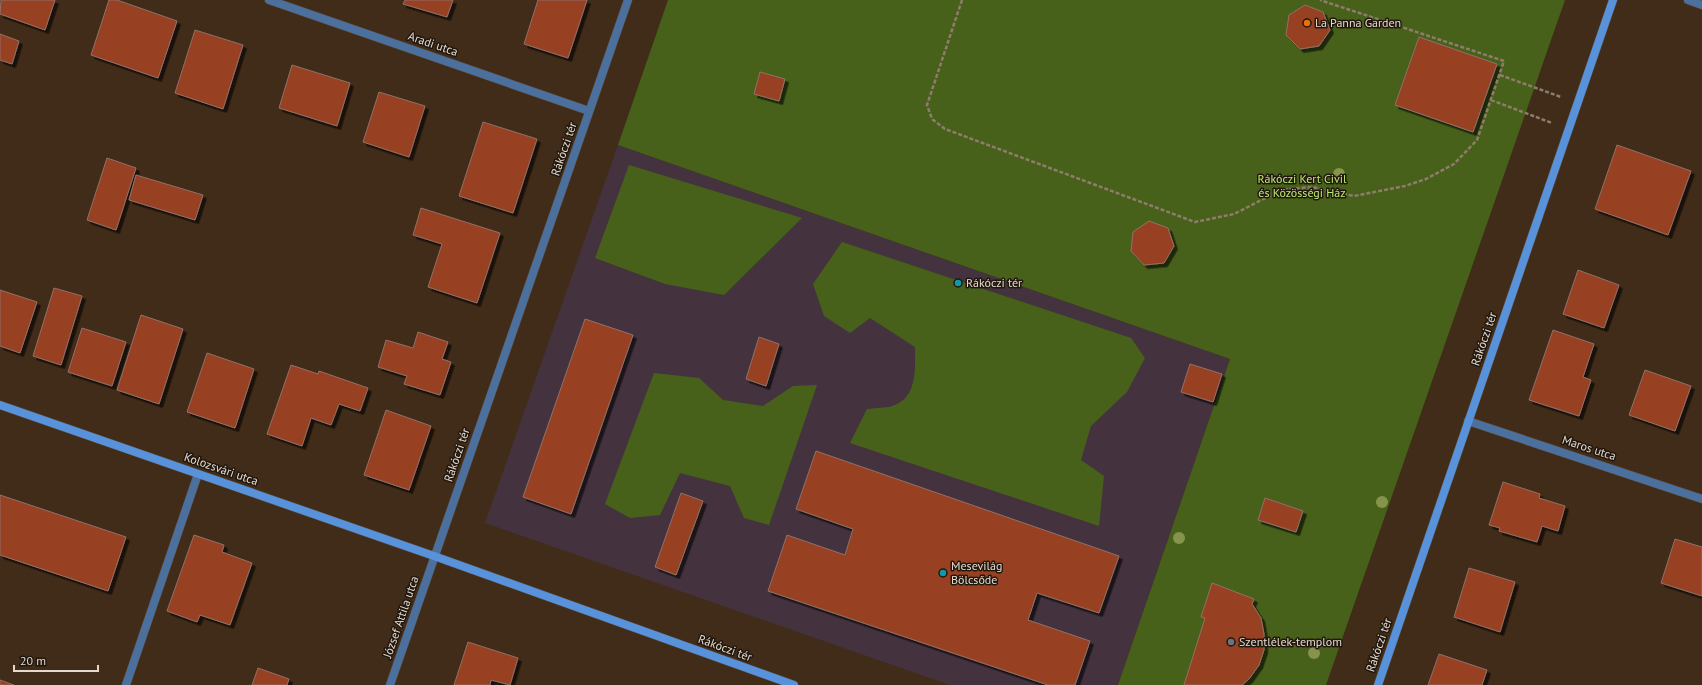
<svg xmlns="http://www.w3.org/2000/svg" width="1702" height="685" font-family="'PT Sans',sans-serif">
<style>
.education{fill:#44333e}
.green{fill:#48611a}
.building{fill:#983f24;stroke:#917167;filter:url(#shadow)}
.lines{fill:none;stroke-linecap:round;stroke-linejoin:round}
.lane-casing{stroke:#5b4836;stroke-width:9}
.street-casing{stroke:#5b4836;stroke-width:9}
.secondary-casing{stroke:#5b4836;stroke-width:9}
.path{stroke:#8e7d6d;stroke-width:2.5;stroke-dasharray:4 2;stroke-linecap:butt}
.lane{stroke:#4b709e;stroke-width:8}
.street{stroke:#4b709e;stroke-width:8}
.secondary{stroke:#5792db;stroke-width:8}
.tree{fill:#85944a}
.food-dot{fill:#e8710a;stroke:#20170e;stroke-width:1.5}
.culture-dot{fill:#0f9aa8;stroke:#20170e;stroke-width:1.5}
.worship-dot{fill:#6b7280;stroke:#20170e;stroke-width:1.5}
.labels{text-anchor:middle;stroke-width:3;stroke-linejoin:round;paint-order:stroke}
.poi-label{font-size:12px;fill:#e5d8cc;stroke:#20170e;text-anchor:start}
.street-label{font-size:12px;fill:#e5d8cc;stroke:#20170e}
.park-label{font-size:12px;fill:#bdea72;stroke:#20170e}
</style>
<defs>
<filter id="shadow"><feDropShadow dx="3.5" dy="3.5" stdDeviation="0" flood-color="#0009"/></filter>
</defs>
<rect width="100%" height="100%" fill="#412c19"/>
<path class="education" d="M618,145L1230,359L1118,685H950L485,523Z"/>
<path class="green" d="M668,0H1565L1326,685H1118L1230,359L618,145Z
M629,165L802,218L724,295L665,284L595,258Z
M842,242L1131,338L1145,358L1127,392L1091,426L1081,460L1104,476L1099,526L850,443L867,409C874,408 882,408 889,407C918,400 915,370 915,347L870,318L850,333L824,316L813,284Z
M654,373L699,378L723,400L763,406L793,386L817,385L769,525L744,518L730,486L680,473L660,515L630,518L605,504Z"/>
<path class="building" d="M1,0H55L45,30L0,14Z
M109,0H117L177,21L158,78L91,55Z
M405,0H453L447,17L403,4Z
M538,0H587L568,58L524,44Z
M1305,5L1323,12L1330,30L1319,46L1300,49L1286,35L1289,15Z
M195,30L243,45L223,109L175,93Z
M0,34L19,41L12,64L0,60Z
M1419,37L1497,64L1473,132L1395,105Z
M292,65L350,83L337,126L279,108Z
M760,72L785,79L779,101L754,94Z
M379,92L425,106L409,157L363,142Z
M483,122L537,139L513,213L459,196Z
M1617,145L1691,171L1668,235L1595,209Z
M107,158L136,168L116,230L87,220Z
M136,175L203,195L195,220L129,200Z
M421,208L500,233L477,303L428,287L442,244L413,235Z
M1149,221L1168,228L1174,246L1164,263L1144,265L1131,251L1133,232Z
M1578,270L1619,285L1604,328L1563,314Z
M54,288L82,296L61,365L33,356Z
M0,290L37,302L20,353L0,346Z
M141,315L183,329L159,404L117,390Z
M585,319L633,335L571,514L523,497Z
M82,328L126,342L112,386L68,372Z
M1553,330L1594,344L1583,377L1591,380L1579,416L1529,400Z
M418,332L448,342L442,359L451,362L440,395L404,384L407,376L378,367L386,340L413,348Z
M759,337L779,344L766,386L746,379Z
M207,353L254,369L235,428L187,412Z
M1190,364L1222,374L1213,402L1181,392Z
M291,365L318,374L319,371L368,388L360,411L339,404L331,425L311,418L302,446L267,434Z
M1645,370L1691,386L1675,431L1629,415Z
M386,410L431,426L409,490L364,475Z
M816,451L1119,556L1099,613L1037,593L1028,620L1090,641L1075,685H1048L768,591L787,535L845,555L853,529L796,509Z
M1503,482L1540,494L1539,498L1565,506L1558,531L1542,526L1537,542L1499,531L1500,528L1489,525Z
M681,493L703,501L676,575L655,567Z
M0,495L126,537L108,591L0,555Z
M1265,498L1303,511L1296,532L1258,520Z
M194,535L224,545L222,552L252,563L230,625L200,615L197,622L167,611Z
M1675,539L1702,547V596L1661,583Z
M1469,568L1515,582L1500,632L1454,617Z
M1212,583L1254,599L1252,604L1261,618L1264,634V650L1259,665L1249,679L1242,685H1184L1205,618L1201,617Z
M468,642L518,658L510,685L491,680L490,685H454Z
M1439,654L1487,670L1482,685H1428Z
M258,668L289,679L287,685H252Z
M0,680L14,685H0Z"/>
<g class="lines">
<g class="lane-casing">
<path id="lane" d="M126,685L198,474"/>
</g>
<g class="street-casing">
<path id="street" d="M269,0L589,111
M1688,0L1702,5
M1468,421L1702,499
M390,685L628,0"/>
</g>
<g class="secondary-casing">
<path id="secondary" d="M0,405L434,556L794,685
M1378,685L1613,0"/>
</g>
<path class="path" d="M962,0L927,105L932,119L945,129L1195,222L1234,214L1281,190L1312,187L1354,196L1405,186L1426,179L1454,164L1477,140L1504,61L1320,0
M1500,75L1561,97
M1491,100L1552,123"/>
<use href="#lane" class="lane"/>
<use href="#street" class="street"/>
<use href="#secondary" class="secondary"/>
</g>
<g class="tree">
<circle cx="1339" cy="174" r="6"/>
<circle cx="1382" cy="502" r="6"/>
<circle cx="1179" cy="538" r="6"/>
<circle cx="1314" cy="653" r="6"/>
</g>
<circle class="food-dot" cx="1307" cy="23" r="4"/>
<g class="culture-dot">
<circle cx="958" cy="283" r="4"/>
<circle cx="943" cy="573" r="4"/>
</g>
<circle class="worship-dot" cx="1231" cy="642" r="4"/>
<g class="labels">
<g class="poi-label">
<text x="1315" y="27">La Panna Garden</text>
<text x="966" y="287">Rákóczi tér</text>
<text x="951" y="570">Mesevilág<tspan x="951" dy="14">Bölcsőde</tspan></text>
<text x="1239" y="646">Szentlélek-templom</text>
</g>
<g class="street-label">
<text transform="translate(433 44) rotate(19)" y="4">Aradi utca</text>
<text transform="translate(564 149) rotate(-71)" y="4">Rákóczi tér</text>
<text transform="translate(1484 339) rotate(-71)" y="4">Rákóczi tér</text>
<text transform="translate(1589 448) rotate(18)" y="4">Maros utca</text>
<text transform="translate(457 455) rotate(-71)" y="4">Rákóczi tér</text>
<text transform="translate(221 469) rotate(19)" y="4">Kolozsvári utca</text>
<text transform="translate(401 617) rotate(-71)" y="4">József Attila utca</text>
<text transform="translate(1379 645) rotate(-71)" y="4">Rákóczi tér</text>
<text transform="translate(725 648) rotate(20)" y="4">Rákóczi tér</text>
</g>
<g class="park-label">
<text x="1302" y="183">Rákóczi Kert Civil<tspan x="1302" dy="14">és Közösségi Ház</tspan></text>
</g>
</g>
<path d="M14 665v6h84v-6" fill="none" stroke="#e5d8cc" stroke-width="2"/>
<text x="20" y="665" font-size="12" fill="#e5d8cc" stroke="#20170e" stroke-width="3" paint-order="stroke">20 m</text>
</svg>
